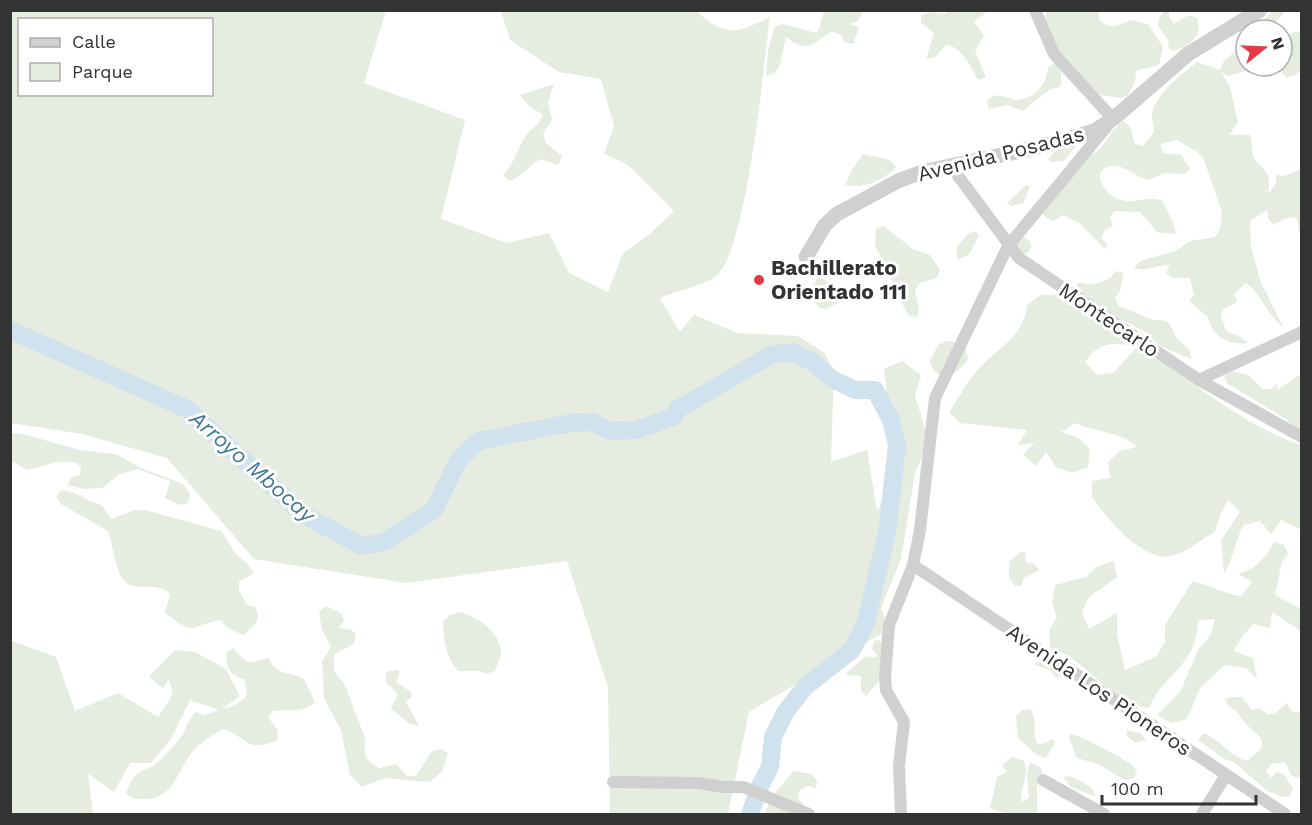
<svg xmlns="http://www.w3.org/2000/svg" width="1312" height="825" font-family="'Work Sans',sans-serif">
<style>
.green{fill:#e6ecdf;fill-rule:evenodd}
.lines{fill:none;stroke-linecap:round;stroke-linejoin:round}
.river{stroke:#cfe2ee;stroke-width:18}
.minor{stroke:#d0d0d0;stroke-width:12}
.tertiary{stroke:#d0d0d0;stroke-width:15}
.poi-dot{fill:#e63946;stroke:#fff;stroke-width:2}
.labels{text-anchor:middle;stroke-width:6;stroke-linejoin:round;paint-order:stroke}
.street-label{font-size:21px;fill:#333;stroke:#fff}
.poi-label{font-size:21px;font-weight:bold;fill:#333;stroke:#fff;text-anchor:start}
.water-label{font-size:22px;font-style:italic;fill:#3f7597;stroke:#fff}
</style>
<rect width="100%" height="100%" fill="#fff"/>
<path class="green" d="M860,10L862,12L859,20L851,24L859,28L853,44L844,42L841,35L832,31C813,43 809,55 786,37L780,65L774,74L766,76L768,51L775,26L783,24L816,33C822,26 820,18 825,11Z
M10,11H386L364,83L465,120L441,219L507,243L549,233L569,273L608,292L623,253L650,234L674,211L628,165L604,154L614,126L601,79L559,72L510,40L501,11H696C726,37 735,34 770,17C764,63 747,251 716,276C704,286 675,291 660,298L680,332L694,315L737,333L798,336L825,353L834,373L831,462L867,450L877,511L891,487L894,453L884,369L902,361L921,375L915,395L929,442L915,473L901,559L881,608L889,629L749,712L728,814H610L608,687L567,561L406,583L254,559L167,458L82,434L11,423ZM20,20H212V94H20Z
M948,11H988L974,22L984,35L975,51L986,77L978,80C970,66 963,47 946,45L935,57L926,59L934,33L921,23V15L929,12L945,14Z
M1046,11H1099V20C1111,31 1118,25 1131,20L1148,24L1163,47L1159,65L1135,71L1136,79L1128,95L1120,98L1094,94L1046,36Z
M1169,11V17L1174,24L1189,15L1197,18C1204,37 1190,44 1175,51L1169,49L1168,40L1158,26L1159,18L1164,11Z
M1272,11H1286L1273,25L1272,30H1256Z
M1295,32H1301V70L1294,76L1286,77L1274,66H1282V38Z
M1246,42V66H1262L1228,76L1221,72L1230,87L1238,122L1229,135H1250C1253,142 1251,148 1253,155C1258,172 1273,164 1268,194L1276,184V175L1284,176L1301,169V243L1297,218L1289,217L1273,225L1268,218L1267,210L1250,221L1251,247L1260,280L1283,327C1267,316 1262,294 1246,283L1234,294L1237,302L1223,309L1221,316L1226,331L1242,338L1248,343C1229,346 1211,336 1208,317L1189,301L1194,295L1190,278H1173L1166,273L1170,265C1157,265 1146,272 1134,268L1140,261L1175,251L1190,241L1215,237L1220,229L1222,212L1204,160L1199,153L1177,140L1160,144L1163,153L1181,155L1191,169L1183,174L1164,173L1149,180C1137,178 1122,163 1110,166C1089,171 1106,195 1118,199C1133,205 1149,195 1163,201C1167,213 1175,222 1176,234L1157,232L1140,212L1114,211L1110,218L1113,226L1105,230L1101,238L1107,244L1105,249L1079,223L1063,215L1053,221L1045,217L1041,209L1088,156C1106,150 1108,131 1124,121L1130,127L1135,144L1143,146L1154,132C1154,126 1151,118 1152,113C1158,91 1180,76 1197,62L1220,70L1224,61Z
M1055,63L1061,69V86C1058,88 1054,88 1051,89C1049,90 1025,108 1023,111L1007,105L989,109L987,101C994,91 1006,97 1015,100C1034,99 1046,86 1048,68Z
M554,84L548,102L552,120L543,134L546,143L562,156L558,165L541,159C529,165 523,176 510,181L503,175C514,164 517,150 525,137C531,128 539,126 543,115L528,105L520,95Z
M1070,145L1076,146L1064,161L1051,162L1048,159L1054,152Z
M863,154L890,160L896,167C884,181 863,189 845,185L853,168Z
M1026,185L1030,186L1023,203L1011,206L1007,203Z
M884,226L913,249L930,255L940,270L937,278L920,283L915,290L919,309L917,317L909,316L904,307L875,245L876,228Z
M975,231L979,235L969,255L958,260L956,248L966,236Z
M1015 246a8 8 0 1 1 16 0a8 8 0 1 1-16 0Z
M1116,271L1124,273L1120,291L1115,298L1119,306L1153,320H1162L1169,323L1177,339L1190,350L1191,359L1160,346L1147,333L1102,309L1074,289L1079,282C1092,287 1108,283 1116,271Z
M818,277C830,280 834,291 848,294V298L825,309L818,307L811,296L815,294L813,285Z
M1041,295H1058L1122,327L1128,345C1107,342 1097,345 1085,362L1097,375L1113,373L1136,348C1159,353 1174,370 1193,384C1226,407 1263,433 1301,445V530L1281,520L1271,534L1260,521L1244,525C1234,541 1235,557 1224,573L1221,541L1240,512L1228,500L1220,515L1215,532C1201,539 1186,553 1170,556C1142,562 1106,517 1092,497V481L1110,478L1108,462L1120,451L1137,447C1118,430 1097,433 1075,423L1061,432L1077,437L1090,449L1088,467L1072,473L1056,467L1046,452L1036,466L1023,455L1034,443L1018,445L1027,430L960,423L949,412C959,398 966,383 978,370C998,346 1023,339 1027,305Z
M945,341L954,342L966,350L968,359C961,370 954,375 941,376L933,370L930,361L938,345Z
M1232,371L1249,375L1262,389H1271L1278,383L1277,390L1301,374V433C1295,429 1293,426 1288,421C1285,418 1232,386 1228,384L1224,376Z
M19,433L80,450L116,454L141,468L176,481L185,486L190,494L188,503L180,505L165,498L170,481L137,469L120,474L102,488L85,489L67,485L71,478L80,475L81,467L75,462H56L28,470L11,461V434Z
M61,490C78,491 87,502 102,505L111,519L135,510H145L221,531C228,539 231,548 237,555C244,562 249,563 254,573L239,582V590L247,605L255,607L258,615L256,624L243,635L226,627L221,620C189,625 197,638 165,613L170,594C153,578 132,597 121,576C114,563 113,545 108,531L61,504L56,497Z
M1274,542L1284,545L1288,554L1282,562L1275,595L1301,609V631L1272,612L1270,628L1253,624L1242,637L1234,651L1253,658L1257,679L1246,668L1225,665L1200,688L1187,719L1171,723L1157,715L1180,692L1199,648L1211,635L1215,619L1198,620C1197,667 1164,672 1149,708C1106,701 1088,659 1050,648L1049,631L1057,617L1052,602L1055,585L1086,577L1098,566L1114,561L1117,577L1089,597L1082,613L1089,629L1117,613V634L1125,670L1156,657L1165,642V625L1193,581C1210,585 1224,594 1241,596L1252,582L1238,574C1257,568 1264,560 1274,542Z
M1020,552H1025L1026,562L1035,564L1039,570L1024,578L1021,586H1015L1009,577V562Z
M326,606L342,614L344,621L339,628L350,629L356,634L354,643L334,655V671L345,685L366,741C362,755 367,762 379,768L396,764L407,776H416L432,751L441,749L448,753L443,770L430,782L384,778L362,787L350,775L341,730L324,698L322,661L331,647L322,629L319,612Z
M459,612C477,616 501,632 501,653C501,658 497,665 495,671L487,674L479,671H458C446,658 443,638 443,621L450,615Z
M10,640L56,657L75,711L118,693L158,717L173,694L169,679L163,688L149,677L175,650L195,652L226,669L240,696L222,709C231,708 241,702 247,695L244,679C230,676 226,667 226,653L233,648C250,667 247,663 269,658C275,676 290,671 304,679L315,702C303,714 289,709 273,711L268,717L278,731L277,741C243,752 249,738 224,729C212,735 202,741 193,751C174,775 174,805 133,798L126,793C138,763 145,776 162,758C169,751 179,741 184,732C188,724 189,718 196,712L204,715L219,710L190,700L171,739L151,763H130L114,792L88,774L93,814H11Z
M878,640L882,642L880,680L866,696L861,691V677L858,675L849,676L846,673L866,656L875,658L877,655L872,649L874,641Z
M1049,658L1061,660L1064,675L1056,678L1050,670L1033,664Z
M398,670L400,674L396,682L411,692L412,696L406,702L419,726L410,724L391,709C396,692 405,699 386,683V674L388,671Z
M1233,697H1242L1252,710L1260,708L1267,714H1274L1287,703L1291,711L1300,713L1301,779L1291,775L1285,762L1271,764L1266,771L1271,778L1276,772L1284,774L1293,789L1290,796L1282,797L1266,790L1234,762L1226,760L1198,740L1204,733C1219,740 1229,754 1246,761C1273,743 1262,740 1245,723C1239,716 1239,710 1229,707L1225,699Z
M1030,709C1039,721 1031,731 1037,743L1042,744L1053,739L1055,743L1046,758L1035,754L1018,738L1016,716L1022,710Z
M1127,730L1140,733L1147,740L1135,743L1127,736Z
M1070,734C1079,734 1134,763 1137,770L1134,778L1125,780L1098,764L1077,758L1069,738Z
M1012,757L1024,761C1030,776 1019,788 1022,802L1029,798L1027,774L1030,762L1041,768L1042,773L1037,784V814H1006L990,808L997,777L1007,772L1002,765Z
M793,771L811,774L817,780L816,788L808,786L800,790L798,798L811,814H765C771,793 781,788 793,771Z
M1070,776L1091,787L1096,797L1071,787L1063,777Z"/>
<g class="lines">
<path class="river" d="M10,330L187,409L304,515L362,546L384,542L434,510L458,461L478,441L571,423L593,422L609,431L636,430L673,417L678,409L771,355L793,352L814,363L832,379L855,390H875L891,420L897,445L887,533L866,622L852,650L805,687L786,711L773,737L770,767L758,790
M750,814L755,800"/>
<path class="minor" d="M950,165L1019,258L1199,380L1302,437
M1199,380L1302,332
M913,565L1285,814
M1043,780L1104,814
M613,782L699,783L723,787H743L809,814
M901,814L899,766L904,722L886,690L885,677L889,625L913,565L920,530L935,398L1008,246L1113,119L1054,54L1035,10
M1202,814L1226,775"/>
<path class="tertiary" d="M806,257L825,225L837,214L898,181L922,172L1044,146L1094,131L1113,119L1188,54L1260,10"/>
</g>
<circle class="poi-dot" cx="759" cy="280" r="6"/>
<g class="labels">
<g class="street-label">
<text transform="translate(1001 154) rotate(-14)" y="7">Avenida Posadas</text>
<text transform="translate(1109 320) rotate(34)" y="7">Montecarlo</text>
<text transform="translate(1099 690) rotate(34)" y="7">Avenida Los Pioneros</text>
</g>
<g class="poi-label">
<text x="771" y="275">Bachillerato<tspan x="771" dy="24">Orientado 111</tspan></text>
</g>
<g class="water-label">
<text transform="translate(253 466) rotate(41)" y="8">Arroyo Mbocay</text>
</g>
</g>
<rect width="1312" height="825" fill="none" stroke="#333333" stroke-width="24"/>
<rect x="18" y="18" width="195" height="78" fill="#ffffff" stroke="#adadad" stroke-width="1.5"/>
<rect x="30" y="38" width="30" height="9" fill="#d0d0d0" stroke="#adadad" stroke-width="1.5"/>
<text x="72" y="48" font-size="18" fill="#333333">Calle</text>
<rect x="30" y="63" width="30" height="18" fill="#e6ecdf" stroke="#adadad" stroke-width="1.5"/>
<text x="72" y="78" font-size="18" fill="#333333">Parque</text>
<g transform="translate(1264 48) rotate(72)"><circle r="28" fill="#ffffff" stroke="#adadad" stroke-width="1.5"/>
<path d="M0-4.5L10 22L0 15L-10 22Z" fill="#e63946"/>
<text y="-9" font-size="16" font-weight="bold" text-anchor="middle" fill="#333333">N</text>
</g>
<path d="M1102 795v9h154v-9" fill="none" stroke="#333333" stroke-width="3"/>
<text x="1111" y="795" font-size="18" fill="#333333" stroke="#ffffff" stroke-width="4.5" paint-order="stroke">100 m</text>
</svg>
